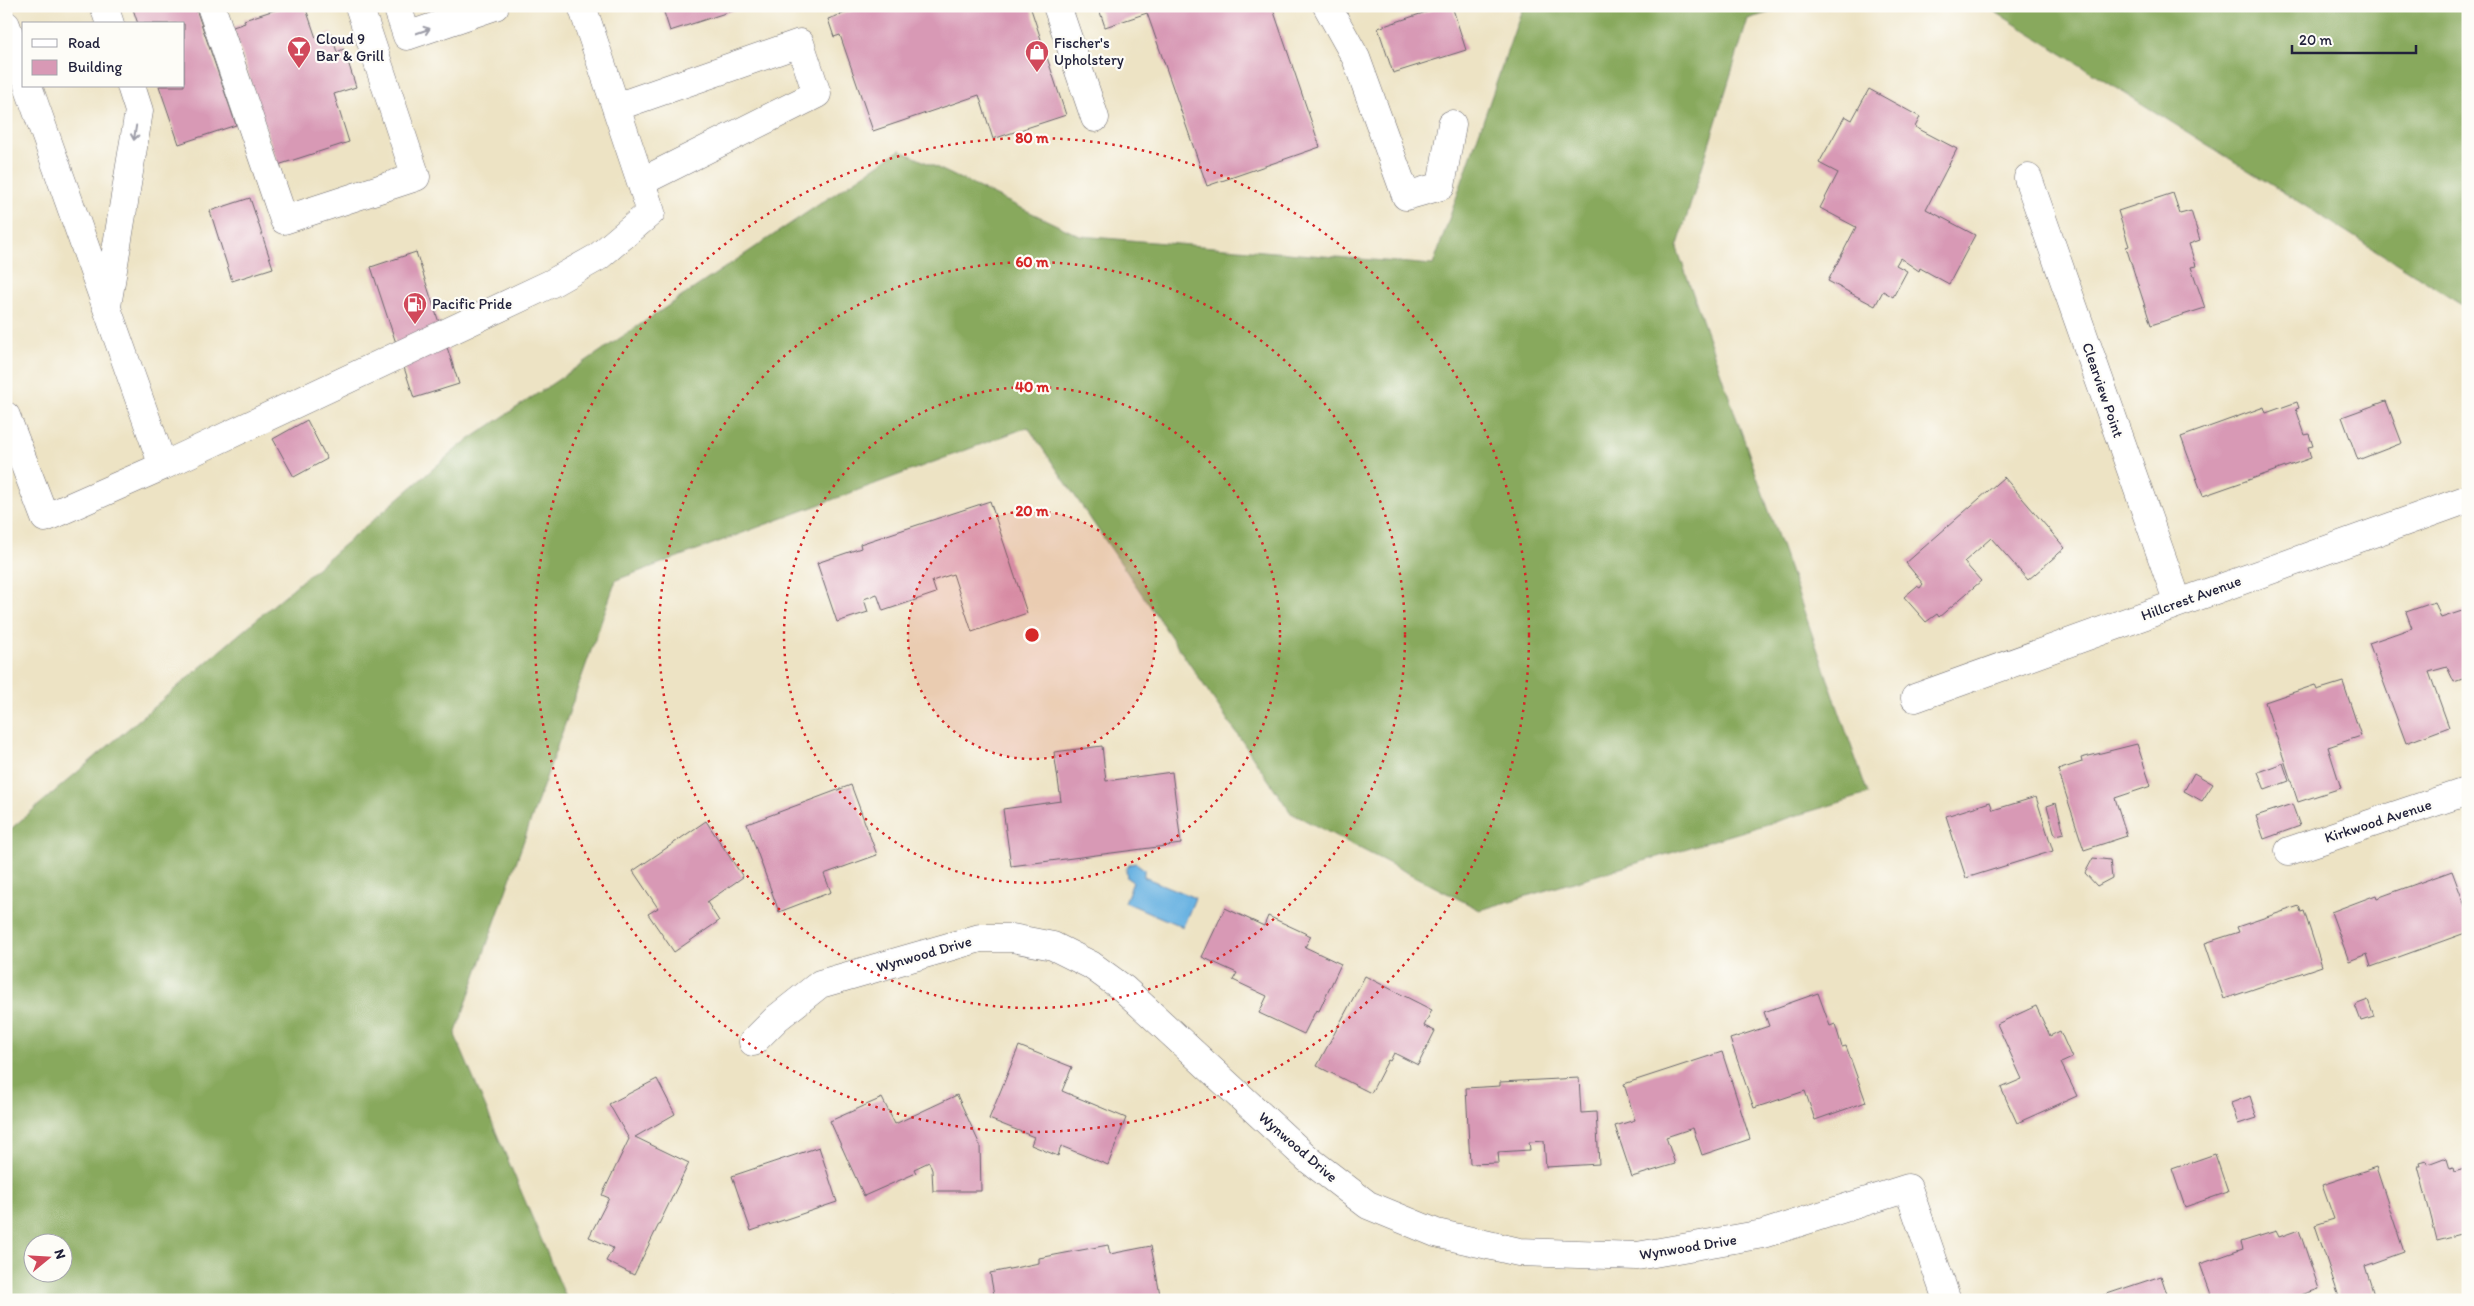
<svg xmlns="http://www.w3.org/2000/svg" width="2474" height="1306" font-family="Itim,sans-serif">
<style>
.forest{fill:#88a95d;stroke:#55664c;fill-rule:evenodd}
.water{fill:#6bb3e2;stroke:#466a8e}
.building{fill:#d899b5}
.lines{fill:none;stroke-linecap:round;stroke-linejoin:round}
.minor-casing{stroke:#69666b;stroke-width:29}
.minor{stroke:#fff;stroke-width:28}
.oneway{stroke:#9c9ca7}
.ring{fill:none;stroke:#d62828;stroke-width:2.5;stroke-dasharray:2.5 5}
.labels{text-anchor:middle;stroke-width:4.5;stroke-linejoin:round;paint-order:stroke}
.poi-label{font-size:15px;fill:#22223b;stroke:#fdfcf7;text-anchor:start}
.street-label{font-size:15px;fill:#22223b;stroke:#fdfcf7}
.centre{fill:#d62828;stroke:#fdfcf7;stroke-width:2.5}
.ring-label{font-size:15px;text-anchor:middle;font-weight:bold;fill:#d62828;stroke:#fdfcf7;stroke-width:4.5;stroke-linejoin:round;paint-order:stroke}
</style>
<rect width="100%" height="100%" fill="#fdfcf7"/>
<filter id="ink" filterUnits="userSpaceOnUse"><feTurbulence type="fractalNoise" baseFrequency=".02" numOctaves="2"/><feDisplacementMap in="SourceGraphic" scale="10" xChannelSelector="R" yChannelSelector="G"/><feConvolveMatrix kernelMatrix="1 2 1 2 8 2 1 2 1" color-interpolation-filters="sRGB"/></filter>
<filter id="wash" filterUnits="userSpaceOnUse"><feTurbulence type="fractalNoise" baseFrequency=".0096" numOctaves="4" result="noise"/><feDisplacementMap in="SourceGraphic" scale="20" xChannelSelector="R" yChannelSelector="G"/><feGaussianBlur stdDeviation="1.12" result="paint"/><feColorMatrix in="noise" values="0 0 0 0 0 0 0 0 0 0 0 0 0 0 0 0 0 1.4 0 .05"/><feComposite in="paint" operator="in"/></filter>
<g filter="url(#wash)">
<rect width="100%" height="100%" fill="#ede3c4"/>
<path class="forest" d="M1523,6H1790L1748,19L1677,248L1868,794L1480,910L1291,813L1028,427L616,580L455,1035L567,1300H6V833L461,445L900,150L1080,236L1433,265ZM32,1244H62V1274H32Z
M1986,6H2468V308Z"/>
<path class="water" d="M1136,863L1144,869V877L1195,898L1183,927L1125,902L1133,882L1127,878L1126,869L1130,864Z"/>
<g id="blocks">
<path class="building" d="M132,6H195L236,125L179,144L159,86H184V24H138Z
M287,6H305L316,38L331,33L337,52L344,49L356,87L334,94L349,142L278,165L233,27L245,23L244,20Z
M662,6H744V7L670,31Z
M865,6H1030L1066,115L993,139L979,95L873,131L840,35L834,37L828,19Z
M1098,6H1272L1320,147L1207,186L1147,13L1105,27Z
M1444,6H1452L1466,50L1393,73L1378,28Z
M1869,89L1920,117L1915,127L1957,149L1926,209L1975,235L1949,284L1920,268L1919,271L1900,258L1896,265L1907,271L1893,297L1883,291L1875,306L1828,281L1856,227L1820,208L1838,173L1819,163L1845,116L1852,120Z
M2173,193L2180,214L2191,211L2200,240L2189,244L2196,266L2191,267L2205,308L2151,325L2126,247L2129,246L2118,211Z
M250,198L273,268L232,281L210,211Z
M416,252L459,384L414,398L371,267Z
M2386,401L2402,443L2358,460L2342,417Z
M2297,402L2299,408L2296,409L2305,435L2309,434L2313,446L2308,447L2311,458L2203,496L2181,437L2264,407L2266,413Z
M307,420L327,459L294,477L273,439Z
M2004,477L2065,548L2028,580L1991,538L1964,562L1981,581L1939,617L1937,614L1926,622L1904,597L1917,586L1920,588L1923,584L1906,563Z
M990,501L1027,613L972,632L953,574L932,581L936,593L883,611L877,594L864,599L868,612L837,622L817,563L861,548L860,544Z
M2435,602L2441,618L2468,609V677L2454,682L2447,667L2429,672L2449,727L2406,743L2369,643L2412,628L2406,612Z
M2343,682L2361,736L2328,747L2341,788L2298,802L2265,702L2315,685L2317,690Z
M2137,744L2151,786L2115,798L2127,836L2084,850L2058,770L2082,762L2081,758Z
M1102,746L1106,781L1172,772L1181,844L1011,866L1003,809L1061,801L1054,752Z
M2283,763L2289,781L2265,790L2258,772Z
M2194,773L2213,784L2202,801L2184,791Z
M851,785L877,855L824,874L831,892L779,912L747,824Z
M2036,797L2053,851L1966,878L1946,816L1990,802L1993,810Z
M2056,803L2064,833L2055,835L2047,806Z
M2292,804L2300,826L2264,839L2256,816Z
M706,821L743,877L707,902L719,921L674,952L648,914L658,908L633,871Z
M2093,858L2110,860L2112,878L2097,886L2085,873Z
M2452,871L2468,914V932L2371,967L2367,954L2349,961L2331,912L2376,895L2377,898Z
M2299,906L2301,912L2304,911L2322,966L2224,999L2205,943L2239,932L2237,927Z
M1225,908L1264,926L1268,916L1311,936L1305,947L1341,964L1319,1011L1316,1010L1304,1034L1259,1013L1267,996L1233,980L1237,973L1202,957Z
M1365,976L1432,1010L1424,1026L1435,1031L1418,1065L1394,1053L1390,1061L1388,1060L1371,1093L1317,1066Z
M1818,993L1830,1026L1835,1024L1842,1047L1846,1046L1866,1102L1815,1120L1805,1091L1754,1108L1730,1039L1769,1026L1764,1012Z
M2368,1000L2374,1017L2361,1021L2355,1005Z
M2036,1006L2050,1036L2060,1031L2072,1058L2061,1063L2077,1096L2017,1123L2001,1088L2022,1079L1997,1024Z
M1019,1046L1072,1067L1062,1091L1126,1118L1108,1165L1061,1146L1058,1156L1031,1145L1034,1137L989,1119Z
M1722,1052L1750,1139L1702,1155L1693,1128L1666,1137L1675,1164L1632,1177L1615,1126L1635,1120L1624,1084Z
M1579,1078L1581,1113L1596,1112L1599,1164L1546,1167L1544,1141L1529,1142L1530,1150L1498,1152L1499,1163L1470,1164L1466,1088L1500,1086V1082Z
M657,1079L675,1114L635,1137L689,1163L634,1275L606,1261L613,1248L589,1237L609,1198L602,1195L629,1139L609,1104Z
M957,1095L980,1145L981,1191H933L932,1170L929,1162L914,1169L916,1173L864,1196L830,1121L882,1098L895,1124Z
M2250,1096L2257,1118L2238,1124L2231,1103Z
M819,1147L837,1202L751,1231L732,1176Z
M2215,1154L2228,1192L2185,1207L2172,1169Z
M2444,1158L2447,1159L2450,1169L2453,1168L2454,1172L2468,1168V1232L2437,1240L2418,1166H2421L2420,1163L2427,1161L2428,1164Z
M2376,1167L2404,1252L2365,1266L2374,1295L2359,1300H2340L2315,1225L2334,1219L2322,1185Z
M2299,1230L2319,1289L2286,1300H2213L2200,1264L2243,1249L2241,1242L2276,1231L2279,1237Z
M1108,1245L1110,1254L1151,1246L1161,1300H995L990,1273L1039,1263V1258Z
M2161,1276L2169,1300H2092V1299Z
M892,1294L894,1300H872V1299Z"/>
</g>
</g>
<g filter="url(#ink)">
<use href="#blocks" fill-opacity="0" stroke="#69666b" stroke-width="1"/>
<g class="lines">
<g class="minor-casing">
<path id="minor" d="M104,6L110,24
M211,6L284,220L416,177L359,6
M397,6L407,36L495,6
M1057,6L1095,118
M1327,6L1356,58L1406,196L1441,186L1452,124
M6,25L24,75
M616,107L800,43L817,94L641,182
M2028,178L2178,603
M107,306L139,111L131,86
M6,416L45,518L163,466L28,86
M163,466L552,283L598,257L651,212L582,6
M1915,698L2468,499
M2289,851L2468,791
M753,1042L777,1018L820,984L980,938H1012L1053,946L1091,965L1124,989L1308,1159L1368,1205L1436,1233L1519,1252L1637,1256L1763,1234L1908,1188L1947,1300"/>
</g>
<use href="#minor" class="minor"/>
</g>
<defs><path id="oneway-shaft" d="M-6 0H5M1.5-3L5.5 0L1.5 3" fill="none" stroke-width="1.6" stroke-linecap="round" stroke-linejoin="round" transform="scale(1.25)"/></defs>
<g class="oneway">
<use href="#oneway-shaft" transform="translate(423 31) rotate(-19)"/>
<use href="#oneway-shaft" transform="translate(135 133) rotate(99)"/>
</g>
</g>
<circle cx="1032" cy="635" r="124" fill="#d62828" fill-opacity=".12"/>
<g class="ring">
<circle cx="1032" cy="635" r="124"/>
<circle cx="1032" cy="635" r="248"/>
<circle cx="1032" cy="635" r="373"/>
<circle cx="1032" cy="635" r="497"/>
</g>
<defs>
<g id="bar-pin" transform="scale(1.25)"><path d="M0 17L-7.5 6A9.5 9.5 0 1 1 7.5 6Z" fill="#d1495b" stroke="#fdfcf7"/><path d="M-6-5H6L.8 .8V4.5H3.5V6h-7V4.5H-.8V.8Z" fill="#fff"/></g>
<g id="shop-pin" transform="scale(1.25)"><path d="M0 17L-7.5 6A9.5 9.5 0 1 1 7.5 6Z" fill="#d1495b" stroke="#fdfcf7"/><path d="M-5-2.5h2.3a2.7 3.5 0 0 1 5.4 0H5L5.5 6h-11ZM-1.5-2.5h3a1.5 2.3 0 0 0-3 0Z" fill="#fff"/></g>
<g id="fuel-pin" transform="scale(1.25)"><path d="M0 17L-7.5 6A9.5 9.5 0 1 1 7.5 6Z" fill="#d1495b" stroke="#fdfcf7"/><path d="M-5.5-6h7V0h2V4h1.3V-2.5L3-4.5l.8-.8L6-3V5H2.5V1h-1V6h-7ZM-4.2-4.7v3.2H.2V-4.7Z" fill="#fff"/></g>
</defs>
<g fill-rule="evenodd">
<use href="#bar-pin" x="299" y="48"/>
<use href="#shop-pin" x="1037" y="52"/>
<use href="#fuel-pin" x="415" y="304"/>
</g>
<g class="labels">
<g class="poi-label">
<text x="316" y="44">Cloud 9<tspan x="316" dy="17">Bar &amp; Grill</tspan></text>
<text x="1054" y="48">Fischer's<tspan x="1054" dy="17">Upholstery</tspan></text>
<text x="432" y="309">Pacific Pride</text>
</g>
<g class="street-label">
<text transform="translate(2103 390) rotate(71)" y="5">Clearview Point</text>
<text transform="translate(2191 598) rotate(-20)" y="5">Hillcrest Avenue</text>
<text transform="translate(2378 821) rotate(-18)" y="5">Kirkwood Avenue</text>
<text transform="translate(924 954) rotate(-16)" y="5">Wynwood Drive</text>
<text transform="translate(1298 1147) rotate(41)" y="5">Wynwood Drive</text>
<text transform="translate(1688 1247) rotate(-9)" y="5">Wynwood Drive</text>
</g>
</g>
<circle cx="1032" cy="635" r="8" class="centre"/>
<g class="ring-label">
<text x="1032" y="143">80 m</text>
<text x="1032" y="267">60 m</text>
<text x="1032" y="392">40 m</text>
<text x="1032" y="516">20 m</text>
</g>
<rect width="2474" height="1306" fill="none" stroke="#fdfcf7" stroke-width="25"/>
<rect x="22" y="22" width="162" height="65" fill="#fdfcf7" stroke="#a5a5ac"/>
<rect x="32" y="39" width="25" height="8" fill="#ffffff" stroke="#a5a5ac"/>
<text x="68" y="48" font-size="15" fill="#22223b">Road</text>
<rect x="32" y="60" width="25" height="15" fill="#d899b5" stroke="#a5a5ac"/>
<text x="68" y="72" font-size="15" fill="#22223b">Building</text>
<g transform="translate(48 1258) rotate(72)"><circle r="24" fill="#fdfcf7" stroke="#a5a5ac"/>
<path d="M0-4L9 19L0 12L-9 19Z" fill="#d1495b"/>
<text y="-8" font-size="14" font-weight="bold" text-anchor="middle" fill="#22223b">N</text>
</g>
<path d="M2292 45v8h124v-8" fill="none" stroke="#22223b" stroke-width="2.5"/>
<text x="2299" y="45" font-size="15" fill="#22223b" stroke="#fdfcf7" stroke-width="4" paint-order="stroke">20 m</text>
</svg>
